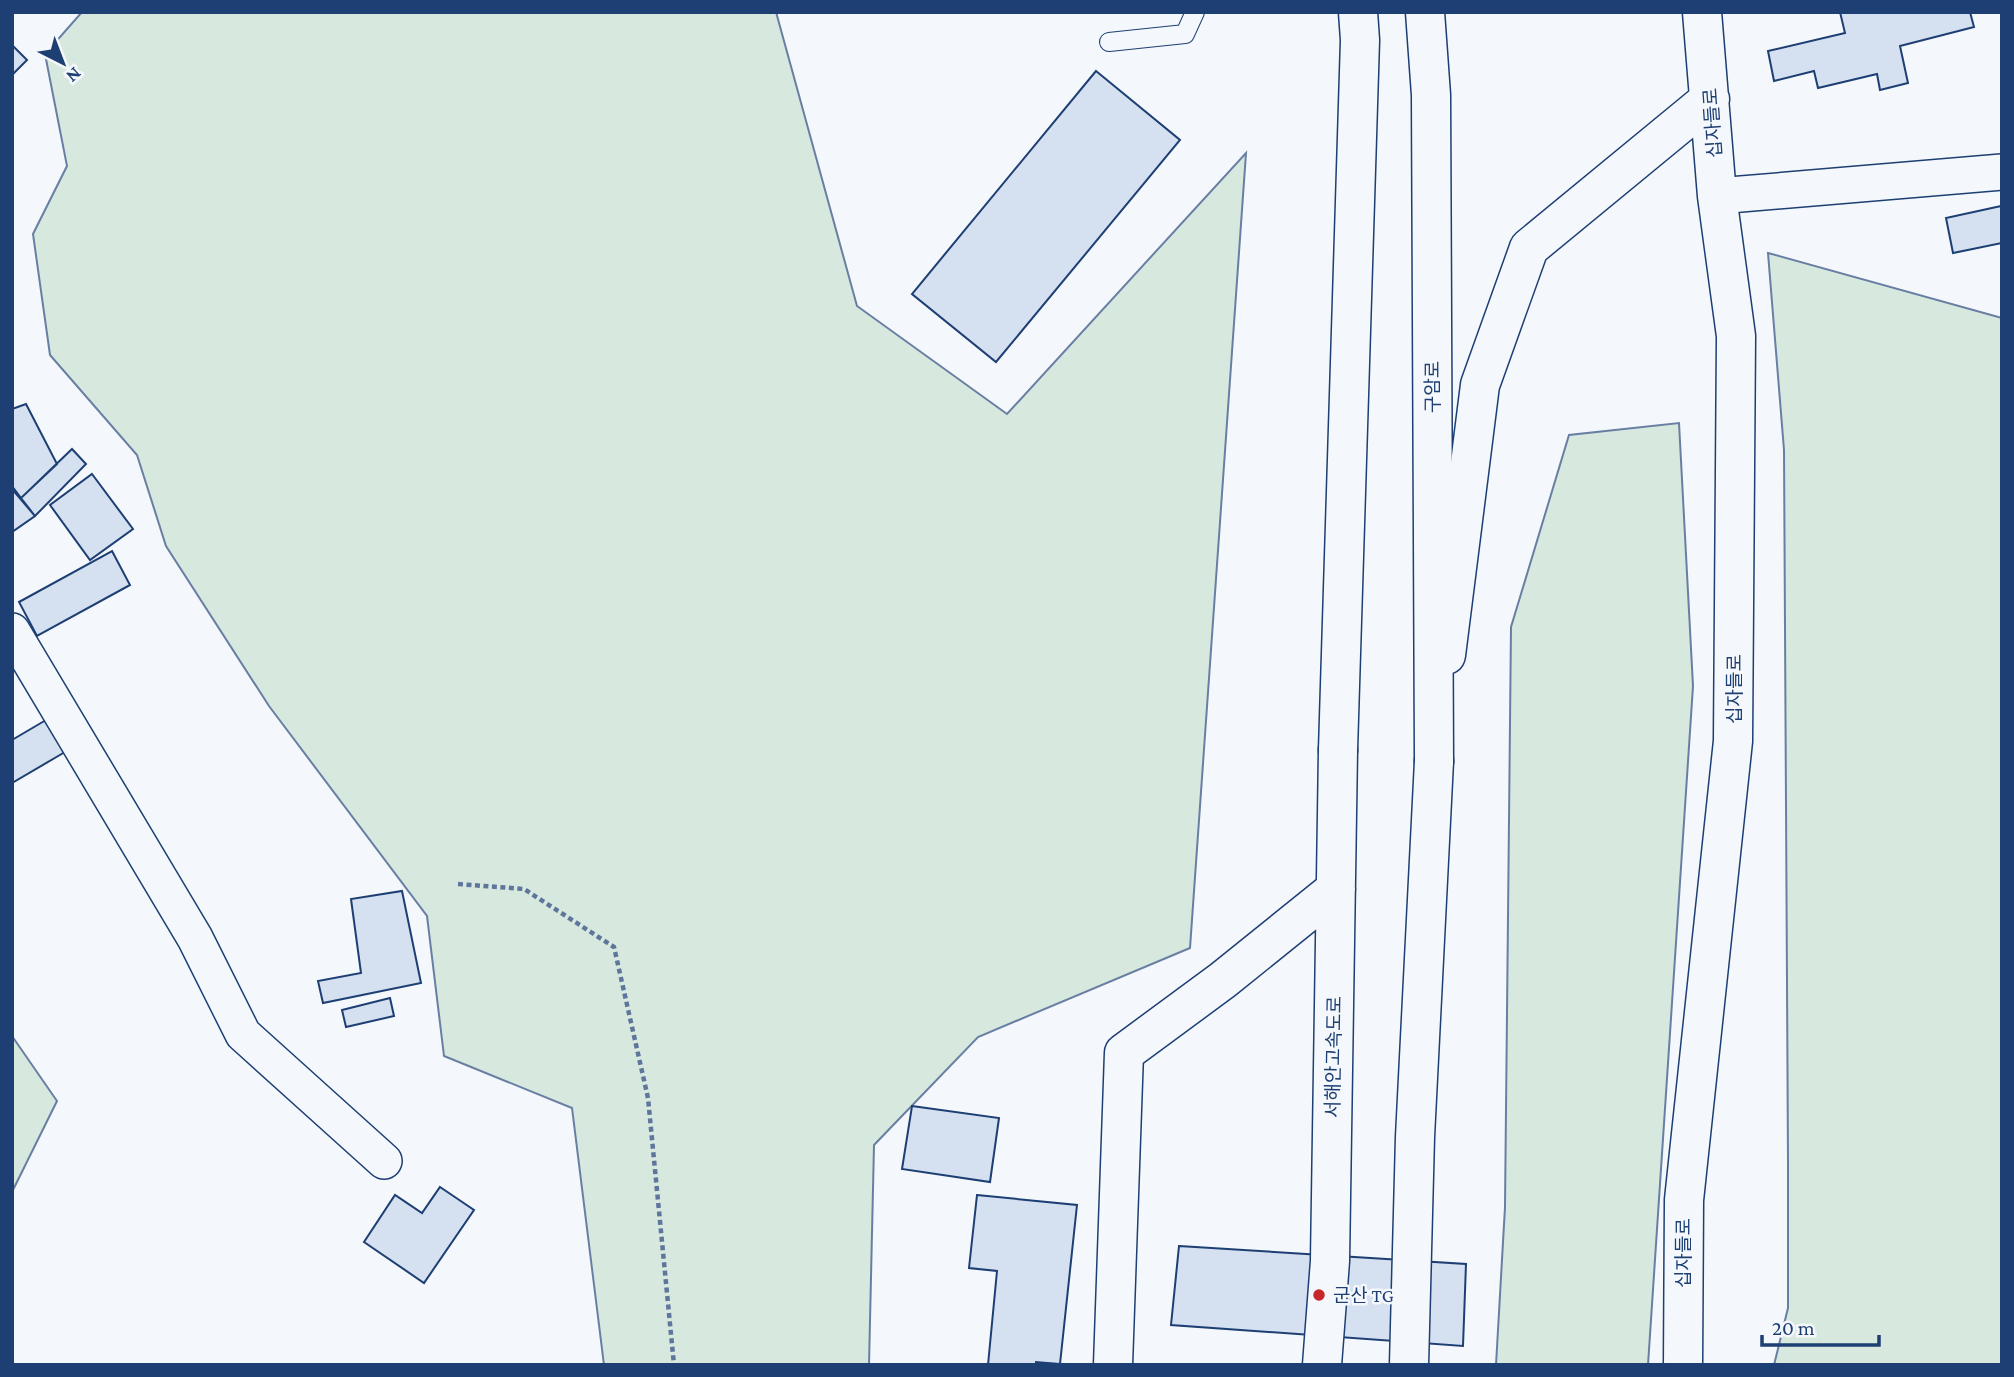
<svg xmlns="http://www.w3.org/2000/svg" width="2014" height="1377" font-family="'Crimson Pro','Noto Sans KR',serif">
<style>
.green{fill:#d7e8df;stroke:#687fa3;stroke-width:2}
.building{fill:#d5e0f0;stroke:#1d3f73;stroke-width:2}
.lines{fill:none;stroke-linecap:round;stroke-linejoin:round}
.service-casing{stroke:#1d3f73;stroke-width:20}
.minor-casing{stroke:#1d3f73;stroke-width:38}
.secondary-casing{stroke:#1d3f73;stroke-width:41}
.primary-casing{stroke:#1d3f73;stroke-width:41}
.motorway-casing{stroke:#1d3f73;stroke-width:41}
.path{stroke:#5e769c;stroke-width:4.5;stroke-dasharray:5 3.5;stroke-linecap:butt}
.service{stroke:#f4f7fb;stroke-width:18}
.minor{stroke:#f4f7fb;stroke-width:35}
.secondary{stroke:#f4f7fb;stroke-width:38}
.primary{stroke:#f4f7fb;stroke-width:38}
.motorway{stroke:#f4f7fb;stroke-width:38}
.poi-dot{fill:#c62828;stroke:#f4f7fb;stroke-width:2.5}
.labels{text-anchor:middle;stroke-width:5;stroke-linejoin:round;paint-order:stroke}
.street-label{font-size:19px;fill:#1d3f73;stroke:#f4f7fb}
.poi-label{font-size:19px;fill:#1d3f73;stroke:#f4f7fb;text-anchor:start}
</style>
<rect width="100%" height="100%" fill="#f4f7fb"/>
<path class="green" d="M82,12H776L857,306L1007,414L1246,153L1190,948L978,1037L874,1145L869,1365H604L572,1108L444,1056L427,916L269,706L166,546L137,455L50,355L33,234L67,166L45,54Z
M1768,253L2002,318V1365H1774L1788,1308V1161L1784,450Z
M1679,423L1693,686L1648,1365H1496L1505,1207L1511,627L1569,435Z
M12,1036L57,1101L12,1192Z"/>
<path class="building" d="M1840,12H1970L1974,27L1900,46L1908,83L1880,90L1877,74L1818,88L1814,71L1774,81L1768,51L1845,33Z
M12,45L27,60L12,75Z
M1096,71L1180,140L996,362L912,294Z
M2001,206L2002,243L1953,253L1946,218Z
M26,404L57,464L21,498L12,486V409Z
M72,449L86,464L35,516L21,498Z
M92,474L133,529L90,560L50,505Z
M12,489L35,516L12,532Z
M112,551L130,585L37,636L19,602Z
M46,720L65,752L12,783V740Z
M402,891L421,983L323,1003L318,981L361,973L351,899Z
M390,998L394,1016L346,1027L342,1010Z
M912,1106L999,1118L990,1182L902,1169Z
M440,1187L474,1210L424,1283L364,1242L395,1195L422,1213Z
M977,1195L1077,1205L1060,1364L1036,1362V1365H988L997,1271L969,1268Z
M1179,1246L1466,1264L1463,1346L1171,1325Z"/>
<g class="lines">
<g class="service-casing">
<path id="service" d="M1109,42L1185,34L1195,12"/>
</g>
<g class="minor-casing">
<path id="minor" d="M1717,196L2002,172
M12,631L195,938L243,1034L384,1161"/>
</g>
<g class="secondary-casing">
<path id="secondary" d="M1446,655L1480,385L1529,248L1710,99
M1683,1365L1684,1200L1733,741L1736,336L1717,196L1702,12"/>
</g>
<g class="primary-casing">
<path id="primary" d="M1425,12L1431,95L1434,761
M1338,750L1360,40L1358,12"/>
</g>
<g class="motorway-casing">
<path id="motorway" d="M1113,1365L1124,1053L1223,980L1336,889
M1322,1365L1330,1261L1338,750
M1409,1365L1415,1137L1434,761"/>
</g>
<path class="path" d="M458,884L524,889L614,947L648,1098L674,1365"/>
<use href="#service" class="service"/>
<use href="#minor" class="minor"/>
<use href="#secondary" class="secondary"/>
<use href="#primary" class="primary"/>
<use href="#motorway" class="motorway"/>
</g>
<circle class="poi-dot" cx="1319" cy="1295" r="7"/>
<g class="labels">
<g class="street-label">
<text transform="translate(1712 123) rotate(-94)" y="7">십자들로</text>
<text transform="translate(1432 387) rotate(-90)" y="7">구암로</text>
<text transform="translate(1734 689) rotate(-90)" y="7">십자들로</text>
<text transform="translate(1333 1057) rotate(-89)" y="7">서해안고속도로</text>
<text transform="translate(1683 1253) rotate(-90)" y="7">십자들로</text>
</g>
<g class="poi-label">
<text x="1333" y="1302">군산 TG</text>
</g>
</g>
<rect width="2014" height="1377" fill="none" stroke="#1d3f73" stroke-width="28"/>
<g transform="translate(63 63) rotate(138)" stroke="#f4f7fb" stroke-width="5" paint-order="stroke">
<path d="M0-5L12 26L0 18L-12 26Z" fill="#1d3f73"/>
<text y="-10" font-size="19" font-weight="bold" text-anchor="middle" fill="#1d3f73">N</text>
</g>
<path d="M1762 1335v10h117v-10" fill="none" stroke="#1d3f73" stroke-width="3.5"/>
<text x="1772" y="1335" font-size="21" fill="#1d3f73" stroke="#f4f7fb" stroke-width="5" paint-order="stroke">20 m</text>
</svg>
